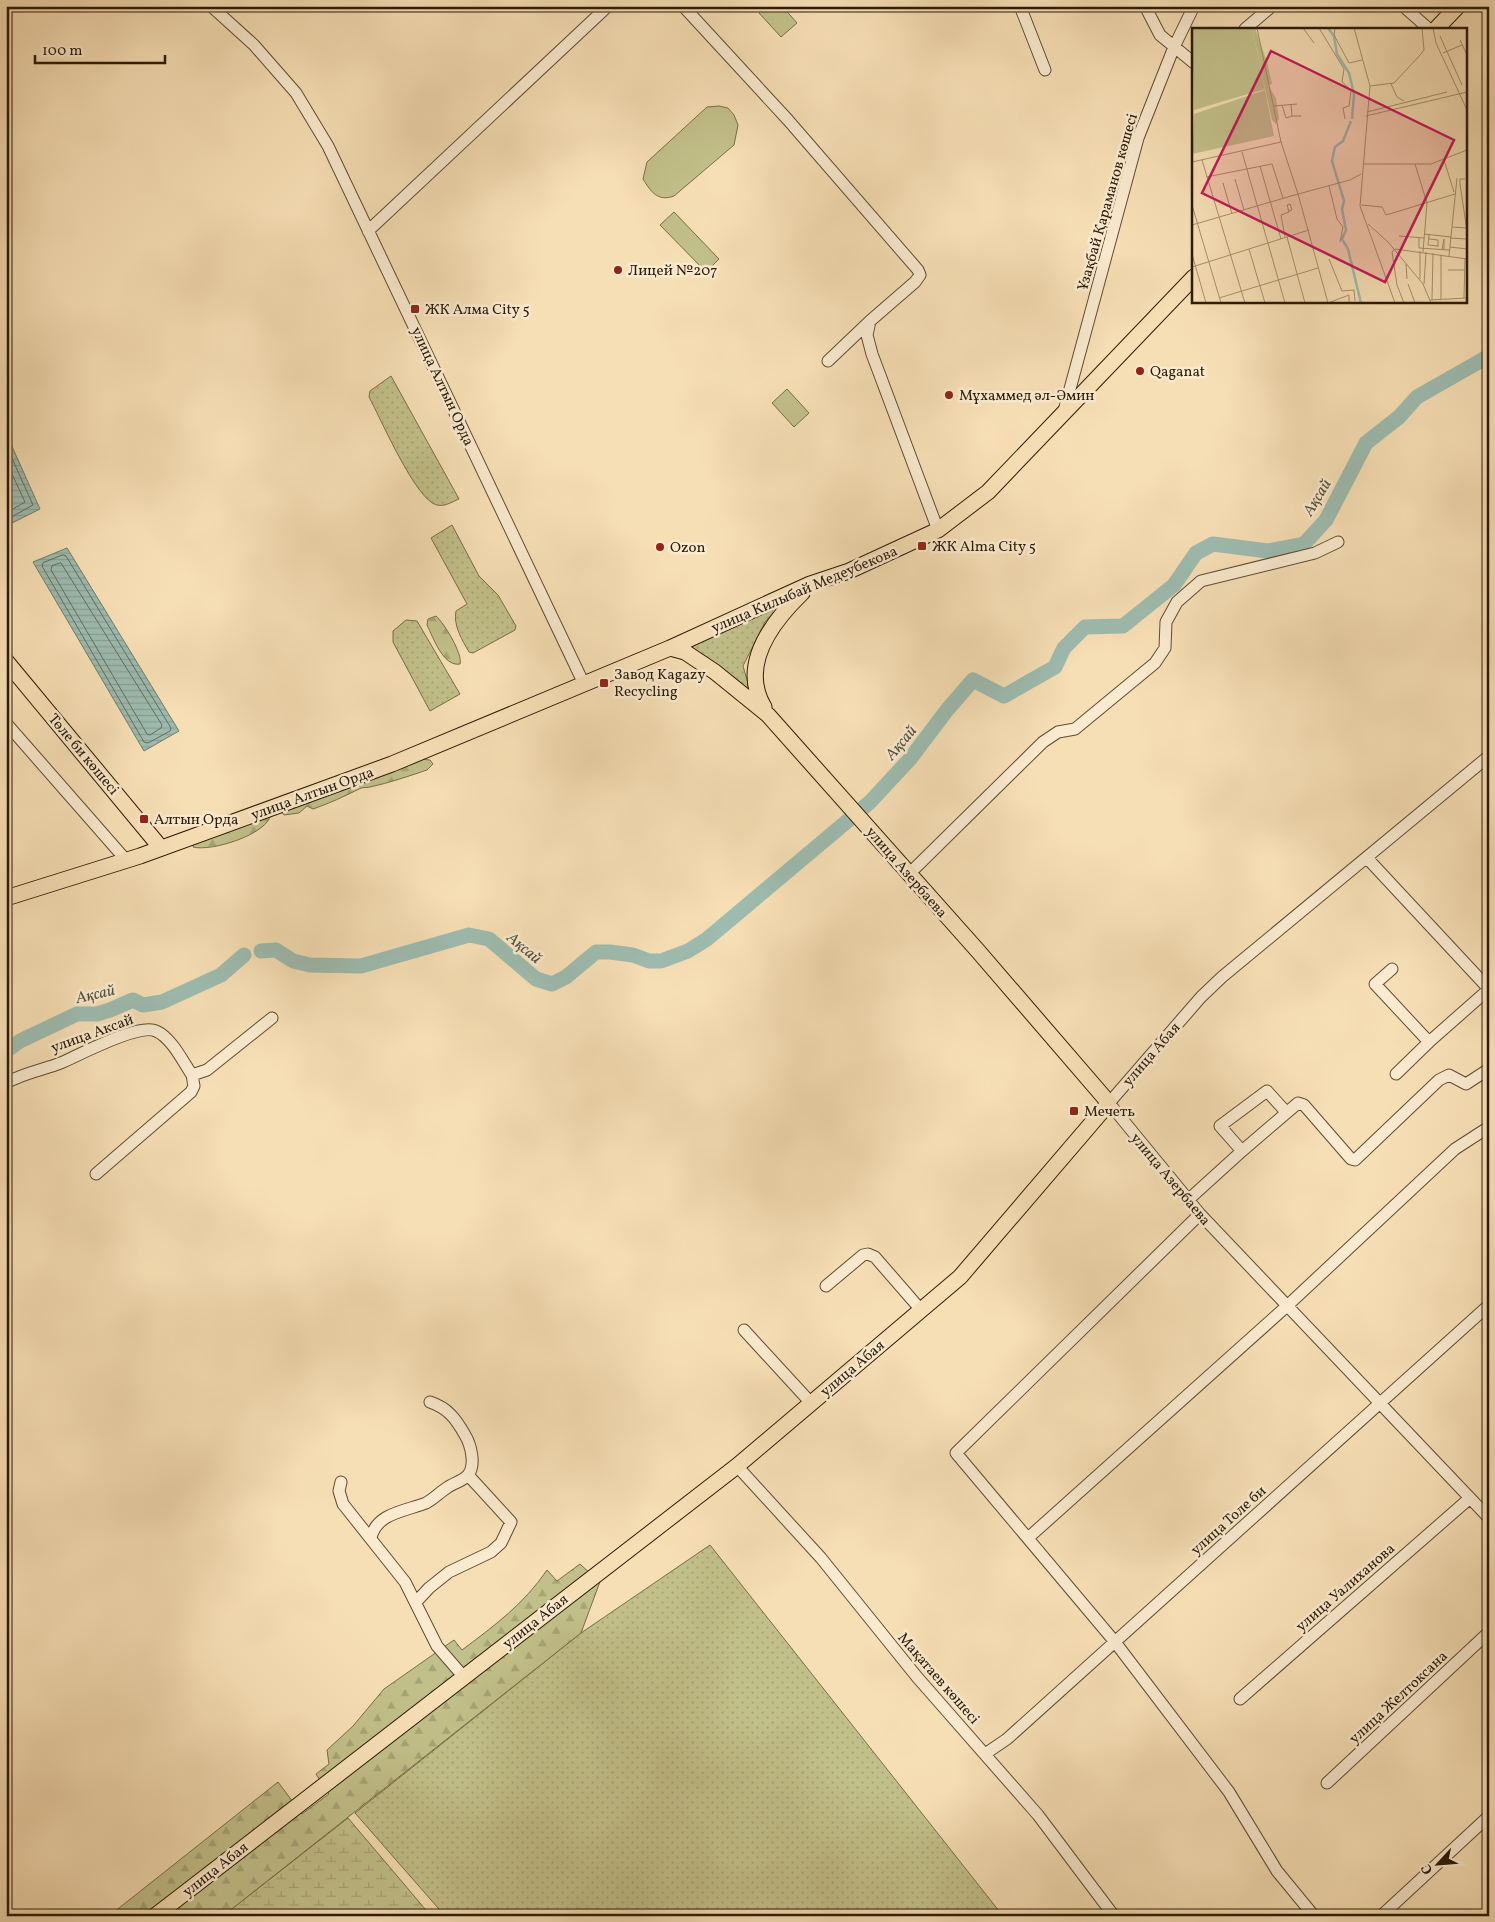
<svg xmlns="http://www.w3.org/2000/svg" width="1495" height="1922" font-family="Vollkorn,serif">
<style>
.grass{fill:url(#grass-dots);stroke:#766e48}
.forest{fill:url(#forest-firs);stroke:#766e48}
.wetland{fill:url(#wetland-marsh);stroke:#766e48}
.garden{fill:#c2c08a;stroke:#766e48}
.water{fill:url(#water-rules);stroke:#6f7c6c}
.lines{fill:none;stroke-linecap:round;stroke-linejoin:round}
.shore{stroke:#646c5c;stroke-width:1}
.river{stroke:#9dbcb0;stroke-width:15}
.minor-casing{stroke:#5e4c32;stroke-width:13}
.major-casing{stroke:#2b1b07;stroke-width:17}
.minor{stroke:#faeacf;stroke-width:11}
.major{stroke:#f7dfb5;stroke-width:15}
.poi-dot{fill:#8f2418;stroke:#faeacf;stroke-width:2}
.labels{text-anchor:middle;stroke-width:5;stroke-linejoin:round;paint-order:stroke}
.street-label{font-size:15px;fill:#2b1b07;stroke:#faeacf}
.poi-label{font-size:15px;fill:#2b1b07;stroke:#faeacf;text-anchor:start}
.water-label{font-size:16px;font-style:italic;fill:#535342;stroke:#faeacf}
.inset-river{fill:none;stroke:#9dbcb0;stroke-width:2.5}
.inset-road{fill:none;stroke:#a5916f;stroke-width:1}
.view{fill:#c2185b;fill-opacity:0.15;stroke:#c2185b;stroke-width:2.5}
.inset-edge{fill:none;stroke:#2b1b07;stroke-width:2.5}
</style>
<defs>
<pattern id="grass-dots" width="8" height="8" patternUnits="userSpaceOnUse" patternTransform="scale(1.25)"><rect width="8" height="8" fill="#c2c08a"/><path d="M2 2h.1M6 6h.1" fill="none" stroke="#a7a476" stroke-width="1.8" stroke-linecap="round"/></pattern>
<pattern id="forest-firs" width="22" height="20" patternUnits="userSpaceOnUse" patternTransform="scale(1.25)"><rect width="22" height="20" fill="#c2c08a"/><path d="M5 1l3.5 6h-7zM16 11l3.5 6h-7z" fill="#a7a476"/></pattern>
<pattern id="wetland-marsh" width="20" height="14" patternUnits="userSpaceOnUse" patternTransform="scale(1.25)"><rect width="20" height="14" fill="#c2c08a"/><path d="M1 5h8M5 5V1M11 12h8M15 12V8" fill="none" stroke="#a7a476"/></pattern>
<pattern id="water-rules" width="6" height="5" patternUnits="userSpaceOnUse" patternTransform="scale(1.25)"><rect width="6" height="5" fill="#9dbcb0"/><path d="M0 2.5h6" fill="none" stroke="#87a196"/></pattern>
</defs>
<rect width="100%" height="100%" fill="#f7dfb5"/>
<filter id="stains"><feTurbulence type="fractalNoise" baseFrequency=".004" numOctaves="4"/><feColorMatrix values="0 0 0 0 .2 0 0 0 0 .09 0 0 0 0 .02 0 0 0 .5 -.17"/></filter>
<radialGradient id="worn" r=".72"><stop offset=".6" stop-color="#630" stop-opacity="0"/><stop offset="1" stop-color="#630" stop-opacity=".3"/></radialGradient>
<path class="grass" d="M391,376L459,499C452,502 444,507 437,505C416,501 380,417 369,397L370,391Z
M452,525L479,576L498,595L516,626L515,630L473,653L469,652C462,640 453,625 456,611L467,604L431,538Z
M785,600L765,622L743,666L752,697L688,646Z
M406,620L417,621L460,694L430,711L393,642V631Z
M710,1545L1003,1916H445L355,1813L581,1633Z"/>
<path class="forest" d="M436,616C444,623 463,654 460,664C443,667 433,637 427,625L428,619Z
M418,759L430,760L433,764L427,770C409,776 389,783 370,787C366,788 362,787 359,789C345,796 328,804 313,809L307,806L299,813L284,815L281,811Z
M271,813C270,834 211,852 193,847L195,840Z
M580,1564L593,1576L601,1579L581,1633L223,1916H109L278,1782L302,1814L329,1794L316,1774L329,1764L327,1750L353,1726L384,1689L454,1640L462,1650C494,1626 524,1604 547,1570L557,1581Z"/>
<path class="wetland" d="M348,1818L431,1916H223Z"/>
<path class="garden" d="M766,6H782L797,23L781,37L759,13Z
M719,106L728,108L734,115L738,125L734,145L674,196C658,202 651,192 643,179L647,162L707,107Z
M674,212L719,259L706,272L660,225Z
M787,389L809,413L794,427L772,403Z"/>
<path class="water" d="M6,433L40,509L6,526Z
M67,548L179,731L144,751L33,562Z"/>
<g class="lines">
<path class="shore" d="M6,445L33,505L6,520
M6,461L25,502L6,513
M63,555L66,556L171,728L170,731L148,743L144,742L42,566L43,563Z
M61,563L162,725L161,728L150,735L147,734L51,570L52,566Z"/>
<path class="river" d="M261,951L276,950L293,961L310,965L361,966L469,935L489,939L536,979L552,984L566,977L596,952H610L633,955L649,961H661L688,951L707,939L870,802L910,759L947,710L973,680L1004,696L1055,667L1064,648L1085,627L1123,626L1174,585L1196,553L1213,544L1268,551L1304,544L1326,520L1366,443L1399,417L1417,397L1489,356
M6,1051L20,1041L77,1014H97L110,1010L133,1000L143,1005L162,1002L221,975L244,955"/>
<g class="minor-casing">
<path id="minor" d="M211,6L254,45L296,93L328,146L584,684
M683,6L788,120L918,270L920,275L915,282L870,321L867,335L872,354L938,530
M1020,6L1045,70
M1145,6L1160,35L1194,63
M1403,6L1429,29
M1245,29L1272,6
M368,231L608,6
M828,361L870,321
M1064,411L1138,138L1174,47L1194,6
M6,723L126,860
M1489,756L1222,977L1201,997L1109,1103L1200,1214L1489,1518
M1367,858L1489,989
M909,874L1043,742L1058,732L1075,729L1155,663L1165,648L1166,622L1177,602L1201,581L1315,553L1338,542
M1392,969L1375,984L1429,1042L1396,1074
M1429,1042L1489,989
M6,1083C25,1072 44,1070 63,1062C81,1054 139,1023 156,1031C172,1038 183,1062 192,1075L207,1070L272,1018
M1286,1112L1267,1091L1220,1126L1242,1151L1298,1103L1304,1105L1351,1159L1355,1160L1439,1080L1449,1075L1466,1084L1489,1069
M96,1174L191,1092L194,1086L192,1075
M1188,1200L1242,1151
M1200,1214L956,1453L1115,1642L1229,1792L1277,1871L1314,1916
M826,1286L863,1255L868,1254L875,1257L921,1310
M744,1330L811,1403
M737,1466L821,1558L917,1677L1038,1815L1114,1916
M341,1482L339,1491L343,1504L405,1582L437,1646L463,1676
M371,1538C376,1513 406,1511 426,1503C434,1499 440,1492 448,1487C454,1483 463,1481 468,1475C476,1465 471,1445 465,1435C456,1419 448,1408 430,1402
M1028,1538L1287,1306L1455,1149L1489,1127
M416,1602L429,1588L449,1572L491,1552L501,1543L511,1522L468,1475
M1240,1699L1470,1498
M985,1754L1007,1739L1489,1305
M1327,1783L1489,1632
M1381,1916L1489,1816"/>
</g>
<g class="major-casing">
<path id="major" d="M1436,29L1458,6
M6,661L161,848
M764,707C739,665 772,622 802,593
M6,898L140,856L392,764L670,648L810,584L849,571L938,530L988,492L1194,277
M155,1916L737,1466L960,1277L1109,1103L978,951L768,715L715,672L685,652L670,648"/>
</g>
<use href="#minor" class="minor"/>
<use href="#major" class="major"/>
</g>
<g class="poi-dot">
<circle cx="618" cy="270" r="5"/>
<rect x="410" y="304" width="10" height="10" rx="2.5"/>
<circle cx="1140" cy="371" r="5"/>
<circle cx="949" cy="395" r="5"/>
<rect x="917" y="541" width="10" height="10" rx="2.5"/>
<circle cx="660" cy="547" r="5"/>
<rect x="599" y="678" width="10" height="10" rx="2.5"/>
<rect x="139" y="814" width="10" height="10" rx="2.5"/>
<rect x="1069" y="1106" width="10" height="10" rx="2.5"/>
</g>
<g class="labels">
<g class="street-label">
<text transform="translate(1107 202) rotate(-74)" y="5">Ұзақбай Қараманов көшесі</text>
<text transform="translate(443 386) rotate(65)" y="5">улица Алтын Орда</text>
<text transform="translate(804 589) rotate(-23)" y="5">улица Килыбай Медеубекова</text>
<text transform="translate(84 754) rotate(50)" y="5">Төле би көшесі</text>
<text transform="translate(312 793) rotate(-20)" y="5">улица Алтын Орда</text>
<text transform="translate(907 872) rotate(49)" y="5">улица Азербаева</text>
<text transform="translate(92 1033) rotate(-20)" y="5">улица Аксай</text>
<text transform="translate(1151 1054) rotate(-49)" y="5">улица Абая</text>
<text transform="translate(1171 1179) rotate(50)" y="5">улица Азербаева</text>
<text transform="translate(852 1368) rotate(-40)" y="5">улица Абая</text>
<text transform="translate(1228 1520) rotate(-42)" y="5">улица Толе би</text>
<text transform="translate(1345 1587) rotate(-41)" y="5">улица Уалиханова</text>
<text transform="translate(535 1621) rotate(-38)" y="5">улица Абая</text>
<text transform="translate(939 1678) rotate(49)" y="5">Мақатаев көшесі</text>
<text transform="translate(1398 1697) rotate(-43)" y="5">улица Желтоксана</text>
<text transform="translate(215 1869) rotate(-38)" y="5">улица Абая</text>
</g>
<g class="poi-label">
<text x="628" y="275">Лицей №207</text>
<text x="425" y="314">ЖК Алма City 5</text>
<text x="1150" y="376">Qaganat</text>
<text x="959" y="400">Мұхаммед әл-Әмин</text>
<text x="932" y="551">ЖК Alma City 5</text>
<text x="670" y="552">Ozon</text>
<text x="614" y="679">Завод Kagazy<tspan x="614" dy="17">Recycling</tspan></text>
<text x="154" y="824">Алтын Орда</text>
<text x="1084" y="1116">Мечеть</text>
</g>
<g class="water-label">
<text transform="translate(1316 497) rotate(-59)" y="6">Ақсай</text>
<text transform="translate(900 742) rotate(-50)" y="6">Ақсай</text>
<text transform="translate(525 947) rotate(40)" y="6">Ақсай</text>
<text transform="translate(95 993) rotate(-13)" y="6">Ақсай</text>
</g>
</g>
<g transform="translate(1192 28)">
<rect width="275" height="275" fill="#f7dfb5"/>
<path d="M73,62L82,108L0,126L2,86Z" fill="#c2c08a"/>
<path d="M60,0H63L75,34L80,56L76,57L84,70L87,91L84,96L80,92Z" fill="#c2c08a"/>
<path d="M0,0H60L73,61L2,82Z" fill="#c2c08a"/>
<path class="inset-river" d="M136,0L142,8L145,26L157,45L162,66L160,91M159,93L151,113L143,119L140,133L152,173L150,181L154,202L150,211L156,221L169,275"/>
<path class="inset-road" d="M65,0L89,114L106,166L158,152L169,146M111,0L122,15M127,0L152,41L150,54L159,62L157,78L151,80L153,91M143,0L142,7L157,35L170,32M162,0L178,58L168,178L203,275M241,0L244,15L275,82M248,8L270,57M268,12L275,27M251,25L270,17M199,56L205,69L212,73M178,58L202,55L229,26L232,22L230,0M99,76L100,88H109M90,77L94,90L100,88M82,78L105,76M175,84L255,64M174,88L275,64M50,124L93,275M10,132L53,275M252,132L262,164M0,134L89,114M171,136H239L275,122M223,136L235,175L231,224M68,138L89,211M14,149L80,136L91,170M43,151L52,182M273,151H268V156L275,203M31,155L40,186M137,158L145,191L151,199L148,214M0,177L29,275M169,177L190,179L194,187L263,166M176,196L196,214L231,256L239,275M0,197L106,166L136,275M260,199L275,200M232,206L259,209M237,207L236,217L246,218M207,208L232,210M93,209L89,187L97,184L95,177L98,176L100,182L97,183M95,209L113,275M227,210V220L257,222M258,210L275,211M237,211L246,212V219M258,219L275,221M57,221L73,275M203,221L275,231M203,221L200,224L205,257L212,275M250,222L252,211V222M0,226L14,275M249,227V271M257,228L265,150M137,231L150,263L162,262L163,273M214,236L215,251M0,239L117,202M256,242H273M228,251V223M216,256L223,275M232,256L234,224M27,270L126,240M272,270L273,230M238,272L275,270M240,272L241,225M136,275L157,267V275"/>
<path class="view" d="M79,23L262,112L193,254L10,165Z"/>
<rect width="275" height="275" class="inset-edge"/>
</g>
<rect width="1495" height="1922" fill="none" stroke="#f7dfb5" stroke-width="25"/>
<rect x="8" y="8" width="1480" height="1907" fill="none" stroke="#2b1b07" stroke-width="2.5"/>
<rect x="12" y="12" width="1470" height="1897" fill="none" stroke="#2b1b07"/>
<g transform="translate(1438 1864) rotate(244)" stroke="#faeacf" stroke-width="4" paint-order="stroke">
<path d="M0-4L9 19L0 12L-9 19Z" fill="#2b1b07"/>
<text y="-8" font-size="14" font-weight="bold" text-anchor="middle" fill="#2b1b07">С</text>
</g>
<path d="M35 55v8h130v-8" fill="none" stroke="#2b1b07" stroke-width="2.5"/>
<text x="42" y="55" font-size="15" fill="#2b1b07" stroke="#faeacf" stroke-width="4" paint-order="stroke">100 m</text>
<rect width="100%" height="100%" filter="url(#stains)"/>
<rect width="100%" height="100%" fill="url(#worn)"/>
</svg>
